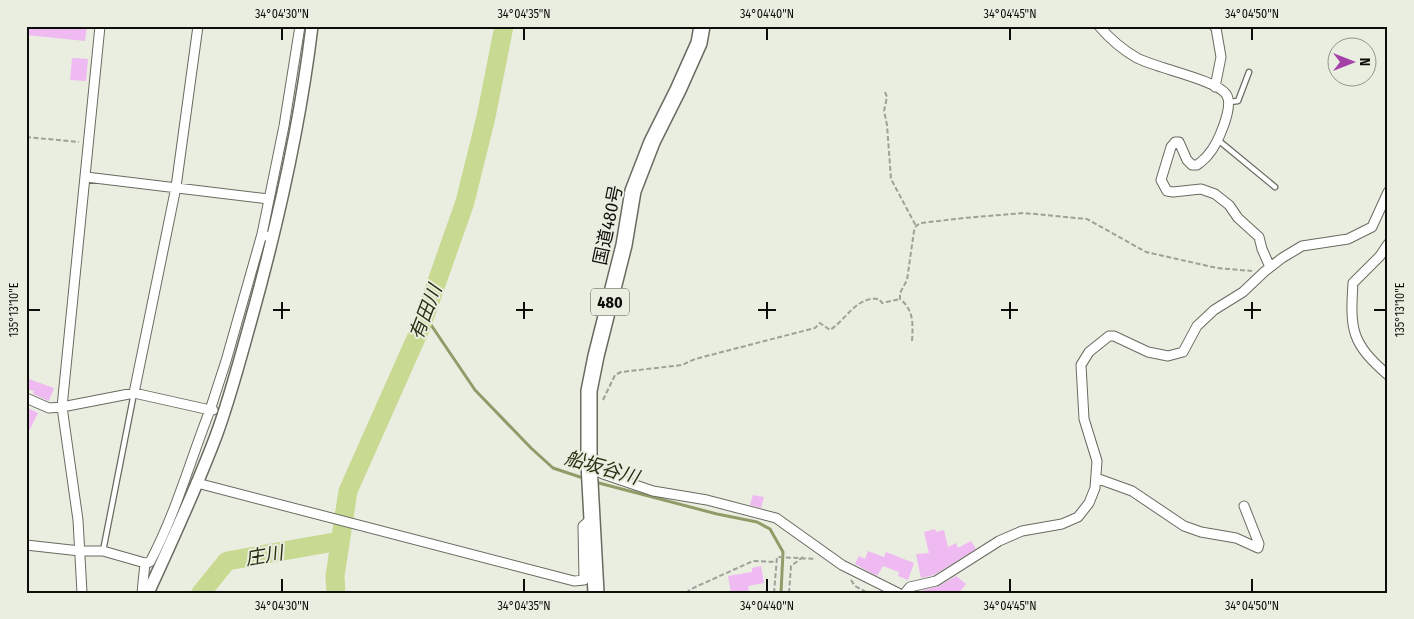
<svg xmlns="http://www.w3.org/2000/svg" width="1414" height="619" font-family="'Fira Sans Condensed','Noto Sans JP',sans-serif">
<style>
.lines{fill:none;stroke-linecap:round;stroke-linejoin:round}
.stream{stroke:#909c68;stroke-width:3}
.river{stroke:#c8d991;stroke-width:19}
.building{fill:#efb9f1}
.service-casing{stroke:#686b60;stroke-width:7}
.minor-casing{stroke:#686b60;stroke-width:11}
.tertiary-casing{stroke:#686b60;stroke-width:14}
.trunk-casing{stroke:#686b60;stroke-width:18}
.path{stroke:#9ea197;stroke-width:2;stroke-dasharray:5 2.5;stroke-linecap:butt}
.service{stroke:#fff;stroke-width:4.5}
.minor{stroke:#fff;stroke-width:9}
.tertiary{stroke:#fff;stroke-width:11}
.trunk{stroke:#fff;stroke-width:15}
.ticks{fill:none;stroke:#0d0e0a;stroke-width:2}
.labels{text-anchor:middle;stroke-width:4;stroke-linejoin:round;paint-order:stroke}
.shield{fill:#eaeee1;stroke:#4f514a;stroke-width:1}
.shield-label{font-size:16px;font-weight:bold;fill:#0d0e0a}
.street-label{font-size:18px;fill:#0d0e0a;stroke:#eaeee1}
.water-label{font-size:19px;font-style:italic;fill:#2a3112;stroke:#eaeee1}
.neatline{fill:none;stroke:#0d0e0a;stroke-width:2}
.ticks-label{font-size:12px;text-anchor:middle;fill:#0d0e0a}
</style>
<rect width="100%" height="100%" fill="#eaeee1"/>
<g class="lines">
<path class="stream" d="M425,316L475,390L531,448L553,468L586,479
M595,482L717,514L757,522L770,529L783,552L781,593"/>
<path class="river" d="M201,593L227,561L340,541
M336,593L335,576L348,491L421,327L465,202L486,117L504,26"/>
</g>
<path class="building" d="M26,26H87L85,41L26,35Z
M72,58L88,59L86,81L70,80Z
M26,378L54,388L49,401L33,394L34,391L26,389Z
M26,407L38,413L26,437Z
M753,495L764,497L761,508L750,505Z
M935,529L936,532L944,530L948,547L956,543L958,548L971,541L976,549L934,575L921,578L916,554L929,553L924,532Z
M868,551L884,557L886,552L914,563L908,580L898,576L899,572L883,566L877,576L855,564L859,556L865,559Z
M761,566L764,583L748,586L749,593H731L728,576L752,572V568Z
M956,576L966,584L959,593H920V591L939,586Z"/>
<g class="lines">
<g class="service-casing">
<path id="service" d="M1229,102L1238,101L1249,72
M1218,140L1275,187
M103,551L134,393"/>
</g>
<g class="minor-casing">
<path id="minor" d="M1099,26C1110,39 1123,50 1137,58C1156,68 1216,80 1226,94C1235,106 1217,145 1208,155C1205,159 1201,162 1197,165H1192L1187,160L1179,142H1175L1171,147L1161,180L1167,191L1173,192L1201,189L1215,194L1229,205L1238,218L1259,237L1262,249L1270,267
M1214,26L1216,28L1221,57L1215,87
M86,177L269,199
M266,236L262,234L284,126L300,26
M1388,244L1380,256L1353,283C1350,330 1351,343 1388,375
M134,393L176,187L198,26
M26,398L49,408L62,407L134,393L210,410L226,361L262,234
M589,464L603,474L653,491L707,500L776,518L842,565L898,593
M1096,478L1132,491L1184,526L1201,532L1236,538L1258,548L1259,544L1244,506
M197,483L574,581L584,580L583,526L592,518
M26,545L80,551H103L145,563L142,593
M145,563L150,562C176,513 190,461 210,410H213
M82,593L78,520L62,407L100,26
M905,593L910,587L936,581L999,541L1022,531L1062,524L1078,517L1089,503L1095,488L1097,461L1084,419L1081,365L1089,352L1109,336H1114L1148,352L1168,356L1183,352L1197,326L1214,310L1243,292L1264,272L1282,258L1302,246L1348,239L1372,227L1388,192"/>
</g>
<g class="tertiary-casing">
<path id="tertiary" d="M148,593C172,541 196,489 216,436C230,398 240,359 251,320C278,223 300,126 312,26"/>
</g>
<g class="trunk-casing">
<path id="trunk" d="M596,593L589,464V391L596,356L624,245L633,191L652,142L678,90L699,43L702,26"/>
</g>
<path class="path" d="M885,92L887,97L884,111L887,125L891,179L916,226
M26,137L79,142
M912,341C913,324 914,310 900,299V293L907,280L914,231L916,226L921,223L964,218L1024,213L1087,219L1146,252L1217,268L1252,271
M603,400L615,375L621,372L682,365L695,359L815,328L820,323L830,330C846,320 856,296 879,299L882,303L900,299
M851,580L855,586L868,593
M686,593L691,589L753,561L777,562
M774,593L777,557L816,559
M789,593L791,566L803,557"/>
<use href="#service" class="service"/>
<use href="#minor" class="minor"/>
<use href="#tertiary" class="tertiary"/>
<use href="#trunk" class="trunk"/>
</g>
<path class="ticks" d="M282,28V40M524,28V40M767,28V40M1010,28V40M1252,28V40M282,302V319M524,302V319M767,302V319M1010,302V319M1252,302V319M28,310H40M273,310H290M516,310H533M758,310H776M1001,310H1018M1244,310H1261M1374,310H1386M282,579V592M524,579V592M767,579V592M1010,579V592M1252,579V592"/>
<g class="labels">
<rect class="shield" x="591" y="288.5" width="38" height="27" rx="4"/>
<g class="shield-label">
<text x="610" y="308">480</text>
</g>
<g class="street-label">
<text transform="translate(608 225) rotate(-78)" y="6">国道480号</text>
</g>
<g class="water-label">
<text transform="translate(425 312) rotate(-69)" y="7">有田川</text>
<text transform="translate(602 467) rotate(16)" y="7">船坂谷川</text>
<text transform="translate(264 555) rotate(-10)" y="7">庄川</text>
</g>
</g>
<rect width="1414" height="619" fill="none" stroke="#eaeee1" stroke-width="55"/>
<g transform="translate(1352 62) rotate(90)"><circle r="24" fill="#eaeee1" stroke="#92948b"/>
<path d="M0-4L9 19L0 12L-9 19Z" fill="#a442a9"/>
<text y="-8" font-size="14" font-weight="bold" text-anchor="middle" fill="#0d0e0a">N</text>
</g>
<rect x="28" y="28" width="1358" height="564" class="neatline"/>
<g class="ticks-label">
<text x="282" y="18">34°04'30"N</text>
<text x="524" y="18">34°04'35"N</text>
<text x="767" y="18">34°04'40"N</text>
<text x="1010" y="18">34°04'45"N</text>
<text x="1252" y="18">34°04'50"N</text>
<text transform="translate(1400 310) rotate(-90)" y="4">135°13'10"E</text>
<text transform="translate(14 310) rotate(-90)" y="4">135°13'10"E</text>
<text x="282" y="610">34°04'30"N</text>
<text x="524" y="610">34°04'35"N</text>
<text x="767" y="610">34°04'40"N</text>
<text x="1010" y="610">34°04'45"N</text>
<text x="1252" y="610">34°04'50"N</text>
</g>
</svg>
